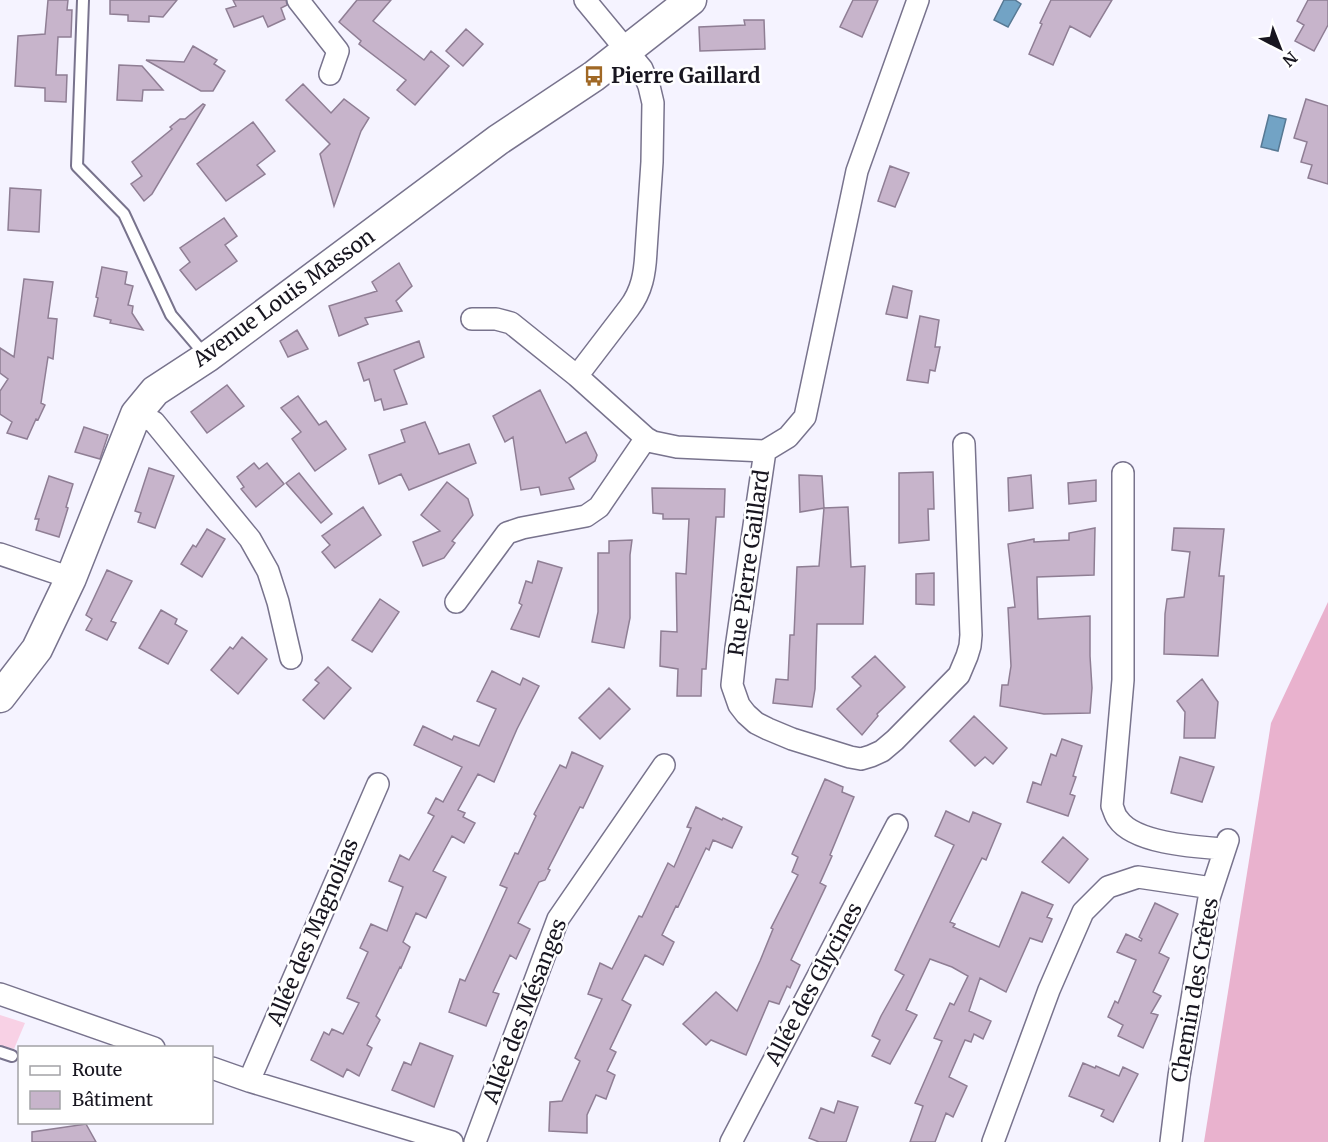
<svg xmlns="http://www.w3.org/2000/svg" width="1328" height="1142" font-family="Merriweather,serif">
<style>
.green{fill:#f8d1e5}
.forest{fill:#e9b2ce}
.water{fill:#72a3c5;stroke:#577994;stroke-width:1.5}
.building{fill:#c7b4cb;stroke:#8f7e94;stroke-width:1.5}
.lines{fill:none;stroke-linecap:round;stroke-linejoin:round}
.lane-casing{stroke:#78738d;stroke-width:14}
.street-casing{stroke:#78738d;stroke-width:24}
.secondary-casing{stroke:#78738d;stroke-width:33}
.lane{stroke:#fff;stroke-width:10}
.street{stroke:#fff;stroke-width:21}
.secondary{stroke:#fff;stroke-width:30}
.labels{text-anchor:middle;stroke-width:5;stroke-linejoin:round;paint-order:stroke}
.poi-label{font-size:21px;font-weight:bold;fill:#181620;stroke:#fff;text-anchor:start}
.street-label{font-size:21px;fill:#181620;stroke:#fff}
</style>
<rect width="100%" height="100%" fill="#f5f3ff"/>
<path class="green" d="M0,1015L25,1023L14,1049L0,1045Z"/>
<path class="forest" d="M1328,602V1142H1204L1271,723Z"/>
<path class="water" d="M1004,0H1015L1021,4L1008,27L994,20Z
M1269,115L1286,119L1278,151L1261,147Z"/>
<path class="building" d="M48,0H68L67,10H72L71,37H58L56,75H67L66,102L45,101V88L15,86L18,36L45,34Z
M110,0H177L163,17L149,16V22L128,21V15L110,14Z
M233,0H286L287,5L281,8L285,19L268,27L263,16L234,27L226,9L236,6Z
M357,0H391L373,21L424,60L431,51L449,66L415,105L397,90L406,80L359,44L361,41L339,22Z
M853,0H878L862,37L840,27Z
M1051,0H1112L1090,37L1070,26L1053,65L1029,54L1042,24L1040,23Z
M1308,0H1328V25L1314,51L1295,41L1304,25L1297,21Z
M744,20H764L765,49L700,51L699,27L745,25Z
M466,29L483,44L463,66L446,51Z
M193,46L217,60L214,64L225,71L213,91H201L146,60L184,62Z
M119,65L142,66L163,90H143L142,101L117,100Z
M303,84L331,113L344,99L369,118L361,131L334,206L320,154L330,144L286,100Z
M1306,99L1328,106V184L1308,178L1312,165L1301,162L1307,142L1294,138Z
M203,104L205,105L152,194L144,201L131,184L142,176L132,162L172,129L170,127L180,119H185Z
M253,122L275,151L257,165L265,174L226,201L197,164Z
M890,166L909,173L895,207L878,201Z
M10,188L41,190L39,232L8,230Z
M224,218L237,236L225,245L237,261L196,290L180,270L190,262L180,248Z
M399,263L412,286L396,301L402,311L365,318L368,324L339,336L329,306L377,291L372,282Z
M102,267L127,272L125,284L133,286L128,305L133,306L132,313L143,330L110,323L111,320L94,316L98,298L96,297Z
M24,279L53,282L48,318L57,319L53,359L48,357L41,403L45,405L38,420L36,419L27,439L7,433L12,422L0,414V391L8,379L0,373V348L14,357Z
M893,286L912,291L907,318L886,314Z
M920,316L939,320L935,347H940L935,371L930,370L928,383L907,380Z
M297,330L308,349L288,357L280,341Z
M419,341L424,357L394,370L407,404L384,410L381,399L375,401L369,379L364,381L358,363Z
M227,385L244,406L207,433L191,412Z
M540,390L566,443L586,432L597,455L595,461L569,478L574,489L541,495L539,487L521,490L513,437L505,442L493,416Z
M298,396L319,425L326,421L346,449L315,471L292,439L301,432L281,408Z
M425,422L439,454L469,444L476,463L409,490L401,474L379,484L369,455L405,442L401,430Z
M84,427L108,435L100,459L75,452Z
M254,463L259,469L267,463L284,484L256,507L241,489L244,487L237,477Z
M149,468L174,476L155,528L138,522L141,513L135,511Z
M933,472L934,509H928L929,540L899,543V473Z
M299,473L332,514L321,523L286,483Z
M799,475L822,476L824,508L800,512Z
M1031,475L1033,508L1009,511L1008,478Z
M49,476L73,484L66,507L68,508L59,537L36,530L39,519H35Z
M1096,480V501L1069,504L1068,483Z
M447,482L468,499L473,515L452,541L455,543L444,558L423,566L413,542L440,531L421,515Z
M652,488L725,489L724,517H716L706,669H702L701,696H677L678,669L660,666L661,631L677,632L676,573L686,574L689,519H663V514L653,513Z
M363,507L381,535L335,568L322,552L330,545L322,536Z
M848,507L851,567L865,566L863,624H817L815,689L812,707L773,703L776,679L788,680L790,635H794L797,567L819,566L824,508Z
M1095,528L1094,575L1037,577V582L1038,619L1090,616V656L1092,688L1090,713L1044,714L1000,706L1002,685H1008L1011,666L1008,608L1015,607L1008,544L1034,539V542L1069,540V533Z
M1174,528L1224,529L1219,576H1224L1218,656L1164,654L1165,614L1167,599L1184,597L1190,552L1172,550Z
M207,529L225,539L202,577L181,564L193,545L196,547Z
M632,540L630,555V618L624,648L592,642L598,612V553H609V541Z
M538,561L562,568L539,637L511,629L522,605L519,603L526,581L532,583Z
M107,570L132,581L111,621L116,623L107,640L86,630L92,619L86,615Z
M934,573V605L916,604V574Z
M380,599L399,612L372,652L352,640Z
M161,610L177,619L175,624L187,631L168,664L139,648Z
M242,637L267,659L238,694L211,670L230,647L233,649Z
M875,656L905,687L877,714L878,716L862,735L837,709L861,686L852,677Z
M328,667L351,688L324,719L303,700L319,683L315,680Z
M492,671L520,685L523,678L539,686L517,729L494,782L478,774L458,810L465,813L463,817L475,823L464,843L452,836L433,871L446,877L426,918L416,913L403,942L410,947L401,968L400,967L376,1016L380,1020L367,1045L372,1048L359,1076L347,1069L343,1077L311,1060L324,1032L329,1035L332,1029L343,1034L359,1003L347,998L368,952L360,948L371,924L387,931L403,887L389,881L400,855L409,860L434,816L428,813L436,798L443,802L462,767L414,745L423,726L452,740L454,736L479,746L496,709L477,701Z
M1202,679L1218,702L1215,738H1184L1185,712L1177,701Z
M609,688L630,709L600,739L579,718Z
M974,716L1007,748L993,764L985,757L975,766L950,741Z
M1062,739L1082,746L1073,776L1076,777L1070,794L1075,796L1068,816L1027,802L1033,782L1041,785L1051,754L1056,756Z
M572,752L603,766L583,808L580,807L548,869L550,870L545,880L539,882L518,923L530,929L516,959L510,955L493,992L499,994L486,1026L449,1012L460,979L465,981L507,888L500,885L515,853L518,854L536,816L534,814L560,765L566,768Z
M1180,757L1214,767L1202,802L1171,793Z
M825,779L843,787L842,792L854,797L830,855L832,856L820,883L826,886L791,960L800,965L790,988L787,986L779,1004L769,1001L746,1055L711,1040L706,1045L683,1024L716,992L737,1011L760,961L773,929L771,928L798,875L792,872L798,857L792,854Z
M696,807L722,820L723,818L742,827L732,848L713,840L709,850L706,848L678,907L676,906L662,935L674,942L663,965L645,955L622,1000L631,1005L610,1049L616,1052L607,1071L615,1075L606,1099L596,1095L587,1115V1133L549,1131L550,1102L562,1101L580,1061L575,1058L602,999L588,994L600,963L612,969L639,916L642,917L668,863L674,867L691,828L687,827Z
M946,811L969,822L973,812L1001,824L986,860L982,858L950,922L955,924L953,927L999,947L1022,892L1053,905L1047,917L1052,919L1042,942L1030,938L1006,992L980,978L969,1011L991,1021L983,1039L974,1034L971,1042L965,1040L949,1077L967,1086L953,1117L946,1113L935,1142H910L923,1106L915,1103L942,1041L934,1038L950,1003L954,1005L968,976L952,967L930,959L906,1010L917,1015L890,1064L872,1056L880,1040L872,1036L881,1016L904,975L895,970L954,845L935,836Z
M1063,837L1088,859L1069,883L1042,862Z
M1155,903L1178,914L1159,953L1169,958L1153,992L1161,996L1151,1013L1158,1015L1143,1048L1118,1036L1123,1025L1108,1017L1115,1001L1118,1003L1136,960L1117,952L1126,934L1141,941L1142,939L1139,937Z
M420,1043L453,1056L434,1107L392,1090L404,1062L411,1065Z
M1083,1063L1095,1068L1096,1066L1119,1076L1123,1067L1138,1074L1113,1122L1101,1116L1104,1110L1069,1096Z
M838,1101L858,1107L846,1142H819L809,1138L821,1108L834,1113Z
M86,1124L96,1142H32V1132Z"/>
<g class="lines">
<g class="lane-casing">
<path id="lane" d="M83,0L77,166L124,214L171,315L206,356
M0,1052L12,1056"/>
</g>
<g class="street-casing">
<path id="street" d="M298,0L338,51L330,74
M585,0L642,69L649,86L653,103L652,162L646,251C645,273 642,291 629,308L577,376L646,438L653,442L677,447L765,451L736,648L732,685L739,705L746,714L756,723L768,729L792,739L850,757L861,759L871,756L882,751L895,740L959,675L967,656L970,646L971,635L964,444
M472,319H496L511,323L577,376
M136,414L154,422L250,539L268,571L278,602L291,658
M765,451L788,437L805,417L857,171L918,0
M1123,473V680L1112,806C1114,810 1115,816 1118,819C1135,844 1198,847 1225,849
M0,554L71,578
M456,602L507,533L522,528L586,516L599,507L646,438
M0,994L154,1048
M212,1068L249,1081L452,1142
M249,1081L378,784
M475,1142L558,919L664,765
M731,1142L897,825
M993,1142L1049,990L1083,912L1108,887L1138,877L1212,888
M1171,1142L1179,1076L1209,898L1228,840"/>
</g>
<g class="secondary-casing">
<path id="secondary" d="M0,697L37,649L71,578L136,414L155,391L207,357L498,140L594,76L691,0"/>
</g>
<use href="#lane" class="lane"/>
<use href="#street" class="street"/>
<use href="#secondary" class="secondary"/>
</g>
<defs>
<g id="bus-bare" transform="scale(1.62)"><path d="M-5-6H5V4H4V6H2V4H-2V6H-4V4H-5ZM-3.5-4V0h7V-4ZM-3.5 1.2v1.5H-2V1.2ZM2 1.2v1.5H3.5V1.2Z" fill="#a06825" stroke="#fff" stroke-width="2.5" paint-order="stroke"/></g>
</defs>
<g fill-rule="evenodd">
<use href="#bus-bare" x="594" y="76"/>
</g>
<g class="labels">
<g class="poi-label">
<text x="611" y="83">Pierre Gaillard</text>
</g>
<g class="street-label">
<text transform="translate(284 298) rotate(-36)" y="7">Avenue Louis Masson</text>
<text transform="translate(749 563) rotate(-82)" y="7">Rue Pierre Gaillard</text>
<text transform="translate(313 932) rotate(-67)" y="7">Allée des Magnolias</text>
<text transform="translate(814 984) rotate(-62)" y="7">Allée des Glycines</text>
<text transform="translate(1195 990) rotate(-80)" y="7">Chemin des Crêtes</text>
<text transform="translate(525 1011) rotate(-69)" y="7">Allée des Mésanges</text>
</g>
</g>
<rect x="18" y="1046" width="195" height="78" fill="#ffffff" stroke="#a3a2a6" stroke-width="1.5"/>
<rect x="30" y="1066" width="30" height="9" fill="#ffffff" stroke="#a3a2a6" stroke-width="1.5"/>
<text x="72" y="1076" font-size="18" fill="#181620">Route</text>
<rect x="30" y="1091" width="30" height="18" fill="#c7b4cb" stroke="#a3a2a6" stroke-width="1.5"/>
<text x="72" y="1106" font-size="18" fill="#181620">Bâtiment</text>
<g transform="translate(1280 48) rotate(138)" stroke="#ffffff" stroke-width="4.5" paint-order="stroke">
<path d="M0-4.5L10 22L0 15L-10 22Z" fill="#181620"/>
<text y="-9" font-size="16" font-weight="bold" text-anchor="middle" fill="#181620">N</text>
</g>
</svg>
